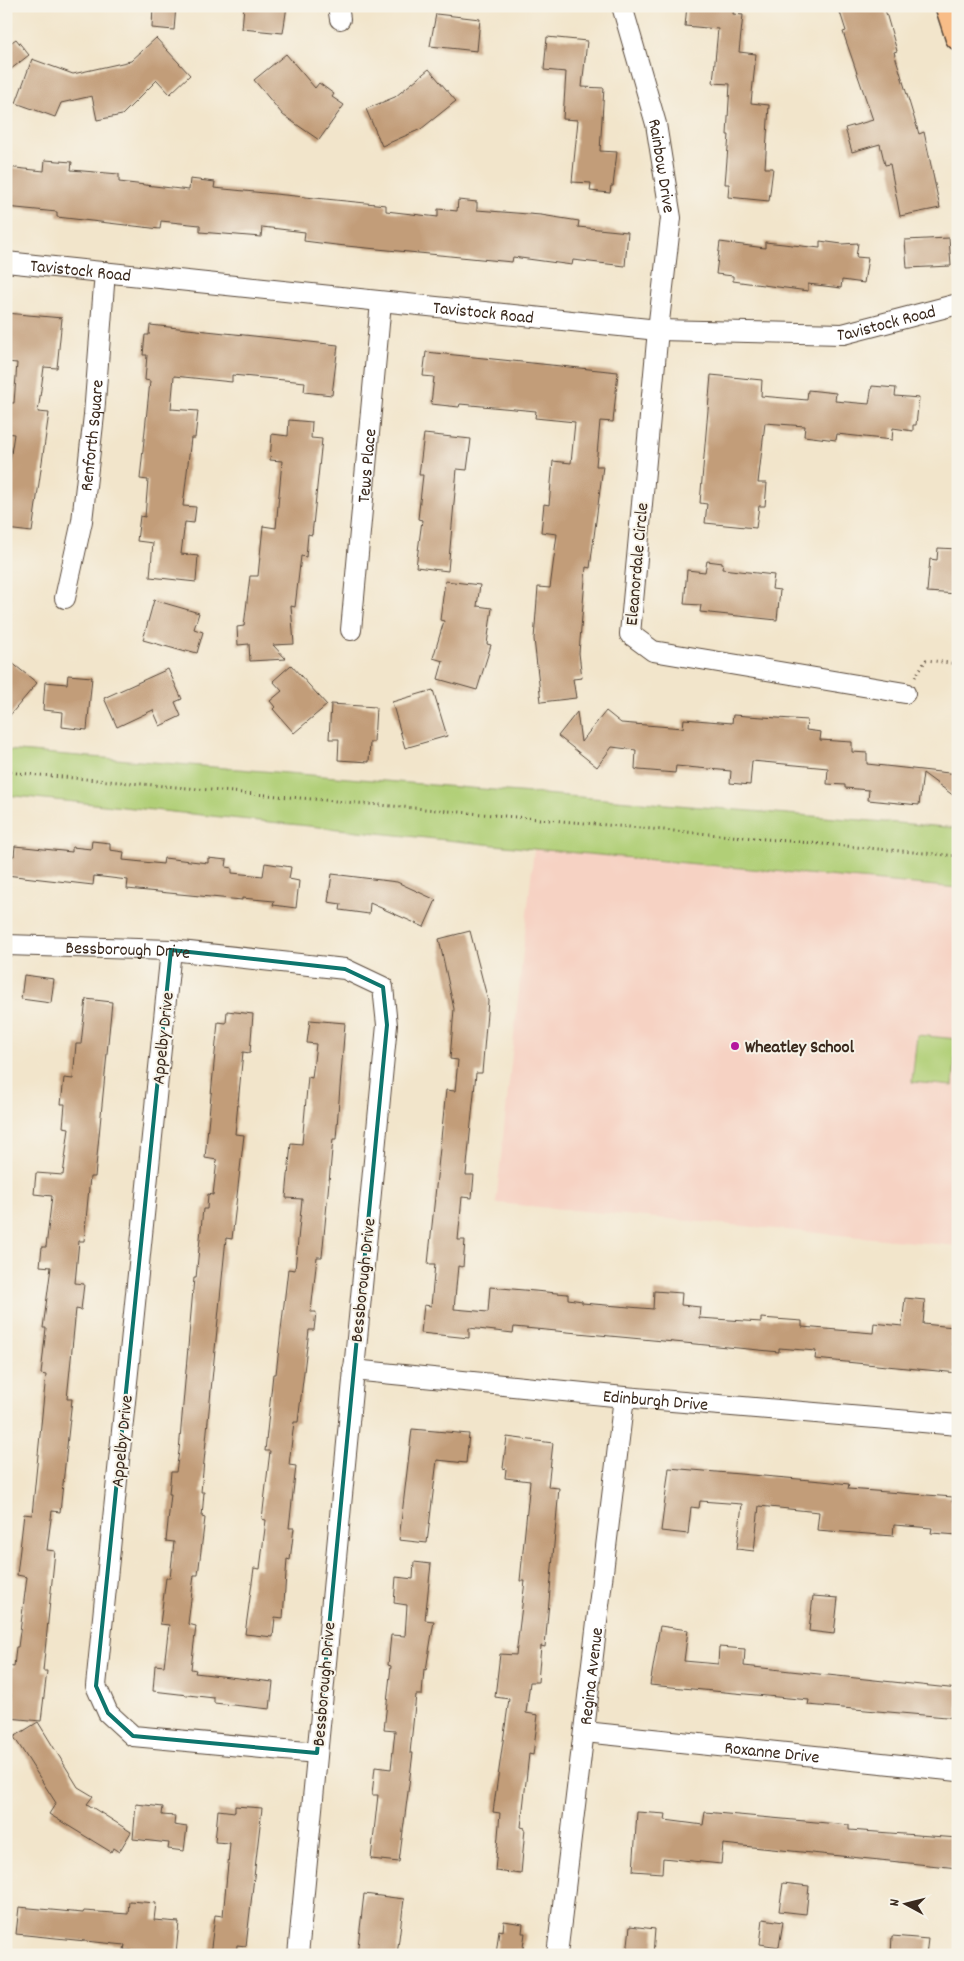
<svg xmlns="http://www.w3.org/2000/svg" width="964" height="1961" font-family="Dekko,sans-serif">
<style>
.built{fill:#f6d2c3}
.green{fill:#b1cf77;stroke:#767c4a}
.building{fill:#c29d79}
.lines{fill:none;stroke-linecap:round;stroke-linejoin:round}
.minor-casing{stroke:#564638;stroke-width:22}
.major-casing{stroke:#564638;stroke-width:28}
.path{stroke:#564638;stroke-width:3;stroke-dasharray:1 4;stroke-linecap:butt}
.minor{stroke:#fff;stroke-width:20}
.major{stroke:#f8bd88;stroke-width:25}
.marked{fill:none;stroke:#0f766e;stroke-width:4;stroke-linejoin:round}
.poi-dot{fill:#b5179e;stroke:#f7f3e8;stroke-width:2}
.labels{text-anchor:middle;stroke-width:4;stroke-linejoin:round;paint-order:stroke}
.street-label{font-size:18px;fill:#3b2a1e;stroke:#f7f3e8}
.poi-label{font-size:18px;font-weight:bold;fill:#3b2a1e;stroke:#f7f3e8;text-anchor:start}
</style>
<rect width="100%" height="100%" fill="#f7f3e8"/>
<filter id="ink" filterUnits="userSpaceOnUse"><feTurbulence type="fractalNoise" baseFrequency=".02" numOctaves="2"/><feDisplacementMap in="SourceGraphic" scale="10" xChannelSelector="R" yChannelSelector="G"/><feConvolveMatrix kernelMatrix="1 2 1 2 8 2 1 2 1" color-interpolation-filters="sRGB"/></filter>
<filter id="wash" filterUnits="userSpaceOnUse"><feTurbulence type="fractalNoise" baseFrequency=".0096" numOctaves="4" result="noise"/><feDisplacementMap in="SourceGraphic" scale="20" xChannelSelector="R" yChannelSelector="G"/><feGaussianBlur stdDeviation="1.12" result="paint"/><feColorMatrix in="noise" values="0 0 0 0 0 0 0 0 0 0 0 0 0 0 0 0 0 1.4 0 .05"/><feComposite in="paint" operator="in"/></filter>
<g filter="url(#wash)">
<rect width="100%" height="100%" fill="#f2e5cb"/>
<path class="built" d="M534,849L958,888V1246L496,1203Z"/>
<path class="green" d="M6,750L958,828V888L534,849L6,795Z
M917,1035L957,1039L953,1086L912,1082Z"/>
<g id="blocks">
<path class="building" d="M153,6H176L174,30L152,28Z
M244,6H287L283,33L242,29Z
M687,6H734L733,14L743,15L739,52L756,54L751,103L769,105L765,168H773L769,201L728,197L729,184H725L729,135H727L730,84L713,83L718,29L685,26Z
M838,6H884L897,51L894,52L919,134L924,132L940,208L900,216L890,164L885,165L880,144L852,152L845,128L873,120L843,32L846,31Z
M436,14L480,19L477,51L430,46Z
M547,37L587,41L582,87L604,88L600,151L617,152L613,186H611L610,193L590,191L591,183L572,182L578,120L563,119L566,72L544,70Z
M156,38L190,75L170,94L157,80L122,115L97,120L92,96L61,103L55,117L16,103L32,59L73,74L131,61Z
M16,39L29,55L6,73V46Z
M286,54L315,88L319,83L334,94L332,97L344,105L319,140L283,115L254,80Z
M429,69L456,101L421,129L382,146L366,109L395,97Z
M45,160L72,162L71,170L119,174V182L189,190L190,179L215,182L214,188L386,205V211L438,217V209L457,211L458,200L477,202V210L541,215L579,221L578,227L628,232L625,266L573,260L572,265L513,257L512,262L336,245L304,241L305,232L262,227L261,237L200,232V225L161,221L160,229L57,217V212L6,207V167L44,171Z
M949,238L951,266L907,268L905,240Z
M820,241L842,244L858,243L856,257L868,258L864,283L842,280L841,288L808,284V291L733,281V276L716,274L720,242L765,248V242L820,248Z
M6,313L62,318L57,368L44,367L38,412L49,413L32,532L6,529V488L14,434L6,433V403H14L17,363L6,362Z
M150,325L338,345L332,395L304,392L305,382L232,375V382L174,376L171,409L198,411L195,438H191L183,506L196,507L194,523L185,522L181,554L198,556L196,582L150,577L153,543L137,541L140,516L145,517L148,480L140,479L150,381L145,380L147,355H143L145,335H149Z
M426,352L618,372L613,422L600,421L596,466H603L590,568L586,567L579,653L582,678L573,679L576,698L541,702L534,639L538,587L550,588L557,534L541,532L544,504L549,505L553,461L571,463L575,422L535,418L536,411L460,404L459,407L431,404L434,377L423,376Z
M711,375L762,380L761,396L807,400L808,390L836,393L835,401L869,404L872,386L896,388L895,396L919,398L916,425H913V431L893,428L892,440L837,434L836,440L804,436L805,426L765,423L758,483H767L765,506H759L756,528L705,523L707,504L700,503Z
M289,420L312,422L311,438L322,439L312,535L308,534L306,557L301,556L295,607L291,606L294,644L273,645L286,659L250,661L249,644L238,645L237,627L244,626L250,576H258L263,526L276,528L282,461L270,460L272,434L288,436Z
M424,434L471,439L467,470L457,469L448,571L416,567L422,520L418,519L423,475H419Z
M938,548L958,549V594L927,592L930,559L937,560Z
M707,561L723,563L722,569L774,575L772,589L780,590L777,620L700,612L701,605L684,604L687,570L705,572Z
M445,581L480,585L477,606L492,608L487,644L491,645L477,690L438,679L443,661L433,658L444,621L440,620Z
M154,600L199,613L194,629L203,632L197,653L186,650V652L143,640Z
M6,658L37,683L6,720Z
M291,665L327,705L294,733L273,709L275,707L270,701L282,691L273,681Z
M168,669L182,699L175,702L181,716L160,726L153,710L117,727L104,698Z
M68,675L92,677L87,730L62,727L63,712L43,710L45,682L67,684Z
M433,690L447,736L405,748L392,702Z
M331,704L376,707L374,742H370L369,762L338,760L339,739H329Z
M606,711L621,723L683,728L684,719L732,723L733,715L807,720L806,730L821,732L820,740L852,742V752L867,753V764L958,774V799L923,773L919,805L868,800L869,790L845,788V785L827,784L828,768L752,761L750,785L730,783L731,771L676,766L675,773L639,770L635,769L636,750L612,747L597,767L558,736L577,712L581,742Z
M92,841L110,843V850L124,852L123,860L163,864L164,858L208,863V858L227,860L226,867L232,868V873L263,876L265,863L291,867L289,879L299,881L296,908L273,905L274,901L242,898V900L127,889L128,880L94,876L93,885L6,875V856H14L15,846L72,852V847L91,849Z
M332,874L397,882L436,900L424,927L370,903L369,914L340,910L341,904L328,902Z
M470,931L488,1001L482,1073H476L466,1175H474L472,1198L462,1197L458,1240H465L463,1267L458,1266L454,1309L488,1312L490,1287L568,1294V1299L582,1301V1303L653,1309L654,1291L682,1293L681,1305L700,1307L699,1318L761,1322V1318L802,1321V1327L873,1333L874,1323L902,1326L905,1298L925,1300L923,1324L954,1327L952,1345L958,1346V1373L815,1359L816,1351L779,1348V1352L759,1350L514,1327L513,1333L469,1328V1338L421,1333L424,1305L431,1306L435,1264H428L446,1090L455,1091L458,1060L450,1059L454,1009L439,939Z
M24,975L54,979L51,1003L21,999Z
M86,999L112,1002L95,1177H90L84,1241H79L75,1283L84,1284L81,1310L76,1309L67,1399H72L60,1512L52,1511L47,1550L55,1551L43,1671H47L41,1721L9,1718L11,1694H6V1666L14,1667L16,1647H18L27,1577L17,1575L24,1514L32,1515L46,1375L41,1374L46,1328H43L51,1267L40,1266L42,1247H46L52,1196L34,1194L36,1173L63,1175L69,1128L63,1127L65,1104H61L64,1078L73,1079L76,1044H81Z
M227,1011L253,1014L250,1053L243,1052L235,1134L244,1135L232,1239L226,1238L201,1492H204L202,1517L205,1518L198,1575H194L188,1624L196,1626L191,1669L196,1670L195,1673L273,1682L270,1709L214,1703V1698L153,1691L155,1665L164,1666L169,1625L160,1624L166,1578H170L174,1542L166,1541L171,1494H169L171,1472H176L179,1451L194,1278H196L203,1209H207L208,1194L213,1195L217,1160L205,1158L218,1022L226,1023Z
M310,1020L345,1023L336,1139H333L322,1257H317L311,1312H316L314,1330H309L298,1422H294L289,1465L296,1466L289,1528H294L290,1560L287,1559L283,1618L275,1617L273,1637L245,1634L254,1568L260,1569L266,1520L262,1519L270,1451H265L273,1374H276L288,1269L295,1270L302,1199L286,1198L291,1143L302,1144L308,1077L312,1078L316,1044L307,1043Z
M412,1429L469,1434L466,1463L437,1460L427,1543L399,1540Z
M507,1437L553,1443L548,1487L559,1488L545,1647L541,1646L538,1682H530L526,1713L538,1715L533,1755L529,1754L521,1827L525,1828L521,1874L495,1871L500,1813L493,1812L509,1699L495,1697L500,1654L516,1655L525,1581H520L530,1481L505,1478L506,1469L503,1468Z
M669,1468L822,1481L849,1484L848,1489L953,1497L952,1502L958,1503V1535L931,1533L932,1528L894,1525L893,1536L817,1530L819,1512L759,1506L754,1551L737,1549L742,1504L700,1501L699,1508L691,1507L688,1534L661,1531Z
M414,1562L431,1564L425,1620L434,1621L426,1670L424,1669L422,1695H416L410,1753H413L399,1862L371,1859L378,1795H372L375,1767L391,1769L395,1731L384,1730L391,1666L388,1665L391,1635L405,1636L407,1605L394,1603L396,1577L413,1579Z
M813,1596L838,1598L834,1634L809,1631Z
M660,1626L688,1630L684,1661L718,1664L719,1647L745,1649L744,1666L958,1689V1718L808,1705L809,1700L650,1685Z
M38,1722L78,1787L93,1796L87,1804L131,1832L119,1852L113,1848L111,1852L49,1814L56,1803L14,1737Z
M136,1804L163,1807L162,1815L175,1816L174,1825L187,1827L184,1851L168,1849L169,1843L133,1839Z
M235,1806L262,1808L246,1946L237,1945L236,1955H210L215,1915L223,1916L230,1843L215,1842L218,1810L235,1812Z
M637,1812L666,1814L665,1820L703,1825L705,1812L849,1825V1830L958,1838V1868L723,1844L721,1864L663,1858L662,1873L633,1871Z
M783,1883L809,1886L806,1914L779,1911Z
M364,1894L404,1899L397,1955H357Z
M129,1901L156,1903L154,1920L179,1922L176,1954L124,1950L125,1945L16,1934L19,1907L83,1913L84,1911L128,1914Z
M763,1919L783,1922L779,1947L760,1944Z
M504,1921L523,1924L522,1933H525L522,1955H496L499,1930L503,1931Z
M630,1926L655,1929L653,1955H627Z
M892,1936L928,1939L926,1955H891Z"/>
</g>
</g>
<g filter="url(#ink)">
<use href="#blocks" fill-opacity="0" stroke="#564638" stroke-width="1"/>
<g class="lines">
<g class="minor-casing">
<g id="minor">
<path d="M338,6L340,19"/>
<path id="s1" d="M622,6L656,124L671,218L658,330L630,634L653,651L905,693"/>
<path id="s2" d="M6,262L658,330L843,334L958,304"/>
<path id="s3" d="M65,598L82,521L94,415L105,272"/>
<path id="s4" d="M351,630L381,302"/>
<path id="s5" d="M6,945L171,950L345,969L383,987L387,1025L298,1955"/>
<path d="M171,950L96,1686L108,1713L133,1736L317,1753"/>
<path id="s6" d="M353,1370L624,1397L958,1425"/>
<path id="s7" d="M585,1732L958,1771"/>
<path id="s8" d="M557,1955L624,1397"/>
</g>
</g>
<g class="major-casing">
<path id="major" d="M948,6L958,37"/>
</g>
<path class="path" d="M915,677L926,660L958,664
M6,772L958,856"/>
<use href="#minor" class="minor"/>
<use href="#major" class="major"/>
</g>
</g>
<path class="marked" d="M171,950L345,969L383,987L387,1025L317,1753L133,1736L108,1713L96,1686Z"/>
<circle class="poi-dot" cx="735" cy="1046" r="5"/>
<g class="labels">
<g class="street-label">
<text dy="6" stroke="none"><textPath href="#s1" startOffset="165">Rainbow Drive</textPath></text>
<text dy="6" stroke="none"><textPath href="#s2" startOffset="75">Tavistock Road</textPath></text>
<text dy="6" stroke="none"><textPath href="#s2" startOffset="480">Tavistock Road</textPath></text>
<text dy="6" stroke="none"><textPath href="#s2" startOffset="885">Tavistock Road</textPath></text>
<text dy="6" stroke="none"><textPath href="#s3" startOffset="165">Renforth Square</textPath></text>
<text dy="6" stroke="none"><textPath href="#s4" startOffset="165">Tews Place</textPath></text>
<text transform="translate(636 564) rotate(-85)" y="6">Eleanordale Circle</text>
<text dy="6" stroke="none"><textPath href="#s5" startOffset="122">Bessborough Drive</textPath></text>
<text transform="translate(162 1038) rotate(-84)" y="6">Appelby Drive</text>
<text transform="translate(362 1280) rotate(-84)" y="6">Bessborough Drive</text>
<text dy="6" stroke="none"><textPath href="#s6" startOffset="304">Edinburgh Drive</textPath></text>
<text transform="translate(121 1441) rotate(-84)" y="6">Appelby Drive</text>
<text dy="6" stroke="none"><textPath href="#s8" startOffset="281">Regina Avenue</textPath></text>
<text transform="translate(323 1684) rotate(-85)" y="6">Bessborough Drive</text>
<text dy="6" stroke="none"><textPath href="#s7" startOffset="188">Roxanne Drive</textPath></text>
</g>
<g class="poi-label">
<text x="745" y="1052">Wheatley School</text>
</g>
</g>
<rect width="964" height="1961" fill="none" stroke="#f7f3e8" stroke-width="25"/>
<g transform="translate(906 1904) rotate(277)" stroke="#f7f3e8" stroke-width="4" paint-order="stroke">
<path d="M0-4L9 19L0 12L-9 19Z" fill="#3b2a1e"/>
<text y="-8" font-size="14" font-weight="bold" text-anchor="middle" fill="#3b2a1e">N</text>
</g>
</svg>
